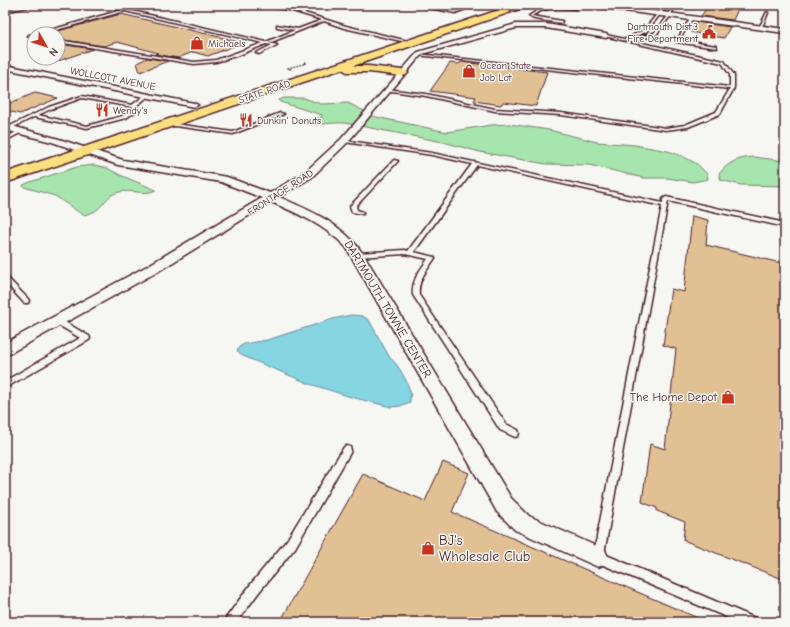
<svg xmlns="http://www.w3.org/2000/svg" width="790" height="627" font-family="'Comic Neue',sans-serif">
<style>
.green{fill:#a6e5ad;stroke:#78826c}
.water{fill:#85d5e2;stroke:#6d8c99}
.building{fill:#e1c194;stroke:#4a1f2b}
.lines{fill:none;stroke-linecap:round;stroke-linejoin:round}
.service-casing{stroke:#4a1f2b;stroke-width:3}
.minor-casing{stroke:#4a1f2b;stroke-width:3}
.tertiary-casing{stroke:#4a1f2b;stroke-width:3}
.primary-casing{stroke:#4a1f2b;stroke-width:3}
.path{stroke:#4a1f2b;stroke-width:1.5;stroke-dasharray:1.5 1.5;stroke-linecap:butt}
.service{fill:#f6f6f2;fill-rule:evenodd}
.minor{fill:#f6f6f2;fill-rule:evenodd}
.tertiary{fill:#f6f6f2;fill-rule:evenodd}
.primary{fill:#fedf80;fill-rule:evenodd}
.labels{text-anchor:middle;stroke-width:3;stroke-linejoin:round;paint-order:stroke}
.far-poi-label{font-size:10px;fill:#4a1f2b;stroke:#f6f6f2;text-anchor:start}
.far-street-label{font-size:10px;fill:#4a1f2b;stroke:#f6f6f2}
.street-label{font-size:12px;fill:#4a1f2b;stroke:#f6f6f2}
.poi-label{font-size:12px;fill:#4a1f2b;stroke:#f6f6f2;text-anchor:end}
.near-poi-label{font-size:14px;fill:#4a1f2b;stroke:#f6f6f2;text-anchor:start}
</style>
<rect width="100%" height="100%" fill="#f6f6f2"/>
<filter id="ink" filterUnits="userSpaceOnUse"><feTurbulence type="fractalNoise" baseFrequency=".025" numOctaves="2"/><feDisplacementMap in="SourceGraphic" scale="8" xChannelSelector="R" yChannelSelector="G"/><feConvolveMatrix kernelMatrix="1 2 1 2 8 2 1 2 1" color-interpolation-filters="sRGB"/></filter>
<g filter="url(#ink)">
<path class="green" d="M284,98H304L321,104L348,103L376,117L447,132L491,125L509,124L549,130L597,142L635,145L668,151L682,156L697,164L707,174L708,179L693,182L667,178H644L589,165L546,164L480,152L443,142L345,123C330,122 311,127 296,122L322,117V115L280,102L279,100Z
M754,157L785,161V186L741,185L721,180L719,174C729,161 739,158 754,157Z
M94,165L107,168L120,175L156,190C144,196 132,189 119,192C102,196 105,212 83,215L55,196L24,187L23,185L30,182L77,167Z"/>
<path class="water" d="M351,315L362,316L369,320L390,358C397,362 409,384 410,392C411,395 410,399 410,402L400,406L391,407L351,397L310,384L243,356L237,351L239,347L244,344L267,340L333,319Z"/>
<path class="building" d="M709,5H740L733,20L701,16Z
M121,14L228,39H227L242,43L208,56L193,52L178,58L155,54L158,53L117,42L104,46L58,39V31Z
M696,22L730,27L724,38L690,32Z
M58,44L93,49L58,61Z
M147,58L168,61L140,72L137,63Z
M461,62L547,72L536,106L503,102L501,105L474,101L476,97L430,91L450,63L459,64Z
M35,93L58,98L20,114L5,110V105Z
M692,216L708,220L706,245L785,264V580L683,540L685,522L657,511V508L642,502L650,444L665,449L676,349L663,345L671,289L684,292Z
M443,462L469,473L452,512L707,622H280L363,474L425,501Z"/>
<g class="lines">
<g class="service-casing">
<path id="service" d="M31,5H36L5,12V10Z
M140,5H144L128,10L266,42L295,30L277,27V25L298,29L322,20L289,10L261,5L289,8L346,26L412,42L410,43L344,28L324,21L269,43L277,45L259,54L256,53L272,45L266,44L239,55L216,62L194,64L58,42V40L194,62L216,60L263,43L125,11L42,34H36Z
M415,5H421L455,11L472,5H476L455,13Z
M660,5H663L666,7L646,32L633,37V35L644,30L663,7Z
M668,5H671L674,7L671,15L656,35L633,41L724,61L734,75V88L720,114L688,127L666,130L561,115L495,111L426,96L385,90L387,89L426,94L495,109L561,113L666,128L685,125L716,112L730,89L416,55L418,54L730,87V75L722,63L604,36L606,35L629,40L654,33L669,15L671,7Z
M558,6L577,8L576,9C560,7 546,6 532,16L562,21L561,23L534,19L529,16L540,9Z
M767,12L768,13L762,27L759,28Z
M691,17L693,18L679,40L716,46L717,48L676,42Z
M34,34V38L28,36L29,35Z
M147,94L150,95L136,106L138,108V110L126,118L87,128L34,117L10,129L6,128L49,107L82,96L132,105ZM82,98L132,107L134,109L122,116L87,126L38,115L51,109Z
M280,113L284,114L233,134L168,125L166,124L168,123L233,132Z
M20,130L24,131L5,141V138Z
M342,140L432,153L663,203V199L666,197L785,223V227L668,201L604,554L755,618L757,622H738L594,561L593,557L662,206L477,165L414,252L434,257L435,258C428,269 417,280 419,295L506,424L518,430L519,433L518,436L515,437L500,430L413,295C411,281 420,270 428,259L405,254L358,257L355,255L358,253L405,250L408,251L472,164L432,155L344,142L342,141Z
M5,147H10V148L5,151Z
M394,160L398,161L356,206L357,210L363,212V214L352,212L350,206L351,205Z
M5,276L7,277L28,299L29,301L28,303H24L5,282Z
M58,318L89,336L90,338L89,340L5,388V381L80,338L55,323L54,321Z
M347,446L350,447L351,450L350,453L295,548L259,592L237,622H224L226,618L251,584L287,540L344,447Z"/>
</g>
<g class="minor-casing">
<path id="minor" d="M516,24H546L606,34L609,36L606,38L546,28H516L422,54L347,143L312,177L279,197C312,211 343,224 364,255L511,498L529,516L605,550L608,557L605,564L598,567L515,530L497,512L346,247C324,225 299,214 271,202L157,272L5,356V343L147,266L262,198L221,182L118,165L52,142L5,130V124L59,139L123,160L227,177L270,193L304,173L341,139L418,52Z
M5,65L194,103L198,105L194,107L5,69Z"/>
</g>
<g class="tertiary-casing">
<path id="tertiary" d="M591,5H611L785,29V33L595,7Z"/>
</g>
<g class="primary-casing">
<path id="primary" d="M514,5H527L526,7L353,66H369L402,70L406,71L408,73L406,75L402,76L369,72H347L342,69L5,183V173Z"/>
</g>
<path class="path" d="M291,69L288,68L307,63L305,62"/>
<use href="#service" class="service"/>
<use href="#minor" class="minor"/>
<use href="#tertiary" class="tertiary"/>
<use href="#primary" class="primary"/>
</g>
</g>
<defs>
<g id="civic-bare" transform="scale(1.08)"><path d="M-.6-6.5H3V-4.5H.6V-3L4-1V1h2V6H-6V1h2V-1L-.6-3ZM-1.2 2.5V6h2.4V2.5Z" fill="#c8321e" stroke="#f6f6f2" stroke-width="2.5" paint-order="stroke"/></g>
<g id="shop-bare" transform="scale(1.08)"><path d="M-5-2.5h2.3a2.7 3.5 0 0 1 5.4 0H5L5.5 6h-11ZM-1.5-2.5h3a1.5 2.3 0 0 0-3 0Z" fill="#c8321e" stroke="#f6f6f2" stroke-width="2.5" paint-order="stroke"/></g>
<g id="restaurant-bare" transform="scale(1.08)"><path d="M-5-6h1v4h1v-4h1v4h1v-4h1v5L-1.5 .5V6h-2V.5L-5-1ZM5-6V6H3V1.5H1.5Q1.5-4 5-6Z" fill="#c8321e" stroke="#f6f6f2" stroke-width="2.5" paint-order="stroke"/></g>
</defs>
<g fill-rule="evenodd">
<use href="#civic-bare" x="709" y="32"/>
<use href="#shop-bare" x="197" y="43"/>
<use href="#shop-bare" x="469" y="71"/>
<use href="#restaurant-bare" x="102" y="110"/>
<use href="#restaurant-bare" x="246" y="120"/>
<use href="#shop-bare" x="728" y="397"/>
<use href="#shop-bare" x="428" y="548"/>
</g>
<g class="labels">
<g class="far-poi-label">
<text x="698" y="30" text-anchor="end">Dartmouth Dist.3<tspan x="698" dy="12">Fire Department</tspan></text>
<text x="208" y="47">Michaels</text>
<text x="480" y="69">Ocean State<tspan x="480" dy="12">Job Lot</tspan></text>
<text x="113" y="114">Wendy's</text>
<text x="257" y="124">Dunkin' Donuts</text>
</g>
<g class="far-street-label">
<text transform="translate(113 78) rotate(11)" y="4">WOLLCOTT AVENUE</text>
<text transform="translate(264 91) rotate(-19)" y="4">STATE ROAD</text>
<text transform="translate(280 192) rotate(-33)" y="4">FRONTAGE ROAD</text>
</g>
<g class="street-label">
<text transform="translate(388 309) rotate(59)" y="4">DARTMOUTH TOWNE CENTER</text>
</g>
<g class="poi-label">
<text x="717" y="401">The Home Depot</text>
</g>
<g class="near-poi-label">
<text x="439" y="545">BJ's<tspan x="439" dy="16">Wholesale Club</tspan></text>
</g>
</g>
<rect width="790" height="627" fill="none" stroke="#f6f6f2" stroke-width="20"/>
<rect x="10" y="10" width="770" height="607" fill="none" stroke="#4a1f2b" stroke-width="1.5" filter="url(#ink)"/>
<g transform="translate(46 46) rotate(129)"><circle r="19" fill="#f6f6f2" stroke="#b1a0a2"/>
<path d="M0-3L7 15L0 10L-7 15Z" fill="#c8321e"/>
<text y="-6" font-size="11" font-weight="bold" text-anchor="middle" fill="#4a1f2b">N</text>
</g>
</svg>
